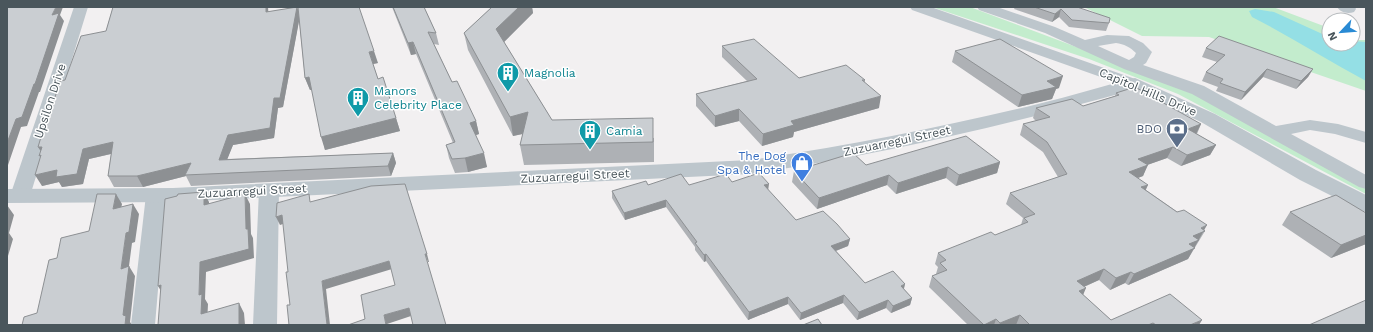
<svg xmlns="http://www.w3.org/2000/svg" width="1373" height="332" font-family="'Work Sans',sans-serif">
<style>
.green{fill:#c3eccd}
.water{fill:#94dfe5}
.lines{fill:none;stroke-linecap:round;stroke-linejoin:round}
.minor{fill:#bdc6cc;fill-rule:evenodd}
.tertiary{fill:#bdc6cc;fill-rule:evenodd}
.wall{fill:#aeb1b5}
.shaded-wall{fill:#8d9093}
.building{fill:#caced2;stroke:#8d9093}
.labels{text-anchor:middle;stroke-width:3;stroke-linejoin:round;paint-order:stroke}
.culture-label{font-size:12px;fill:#0d838f;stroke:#fff;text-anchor:start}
.street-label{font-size:12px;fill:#4a565c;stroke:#fff}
.service-label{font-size:12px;fill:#4e5e75;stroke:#fff;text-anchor:end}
.shop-label{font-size:12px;fill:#366cbe;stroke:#fff;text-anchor:end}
</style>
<rect width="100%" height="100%" fill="#f2f0f1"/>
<path class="green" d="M932,7H970L1196,92L1366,184V194L1178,94L1089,59Z
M1084,7H1273L1329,28V44H1353V37L1359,40H1366V91L1209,37L1142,36Z"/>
<path class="water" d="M1255,9L1274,12L1329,37V44H1353V41L1366,42V81C1327,60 1291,37 1252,17L1249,11Z"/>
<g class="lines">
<path class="minor" d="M74,7H88L30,196L27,201L20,202L13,201L10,196Z
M910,7H931L1141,81L1143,84L1141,87L1135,89L1129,87L912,10Z
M977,7H997L1055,27L1085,40L1107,35L1129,36L1143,43L1152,52L1146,63L1143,65L1204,86L1276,126L1310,120L1338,124L1366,132V143L1335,134L1310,130L1291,134L1366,175V189L1359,187L1192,94L1124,69L1045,33L979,10ZM1116,43C1124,44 1130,47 1136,53L1134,57L1129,60L1098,46Z
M1337,7H1355L1356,9L1354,12C1348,14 1341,13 1337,7Z
M269,184L276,186L279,190L277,325H253L259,190L262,186Z
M156,189L163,190L166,195L155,325H131L146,195L149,190Z"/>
<path class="tertiary" d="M1135,78L1215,114L1316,170L1366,195V212L1358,209L1300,180L1201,122L1133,90C1007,125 880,155 750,174L173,202L7,203V189L173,188L750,160C847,146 943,127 1038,104C1071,96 1103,86 1135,78Z"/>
</g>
<path class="wall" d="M113,7H268V12L297,7L299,12L378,63L373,64L378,79L396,118L400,131L325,150L312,90H310L305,78L299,20L283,107L278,108L274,138L233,145L227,159L393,153L396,163L391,176L191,186L186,176L143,187H114L108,176L111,154L89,159L83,184L62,187L59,182L42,186L40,158L47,123L65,80L106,31Z
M392,7H424L436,33L439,45L434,44L452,82L476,121L479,134L476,135L487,167L468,172L455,173L449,158L446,145L453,143L416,54L411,55Z
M492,7H532L533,13L504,42L552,120L654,138V162L524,165L520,145L523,134L513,136L468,50L464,33Z
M1015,7H1077L1109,23L1106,31L1069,27L1059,17L1052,22L1014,9Z
M722,46L799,78L865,80V83L879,108L794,132L793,137L762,146L739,121L715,127L696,106V94L747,81L722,57Z
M1206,48L1313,69L1308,77L1296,89L1263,77L1241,100L1216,91L1218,87L1202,81L1206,72L1217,62L1202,57Z
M955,51L1059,88L1056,89L1052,99L1018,107L952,62Z
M1116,93L1201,124L1197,134L1216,145L1210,155L1181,166L1167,158L1147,165L1143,176L1138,178L1146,190L1205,231L1188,259L1128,285L1125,283L1110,290L1099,280L1084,287L1083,295L1111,320L1199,325H968L929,287L932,276L936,274L938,267L935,264L938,253L995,235L1021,225L1023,218L1006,204L1010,193L1058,177L1043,152L1020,135L1023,124L1036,121L1033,118L1036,108L1083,106L1115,96Z
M1000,162L997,173L956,186L946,178L896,194L887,185L817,209L792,182L794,171L866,165Z
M732,182L768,190L796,220L850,239L848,246L836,251L865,283L905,284L904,289L912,298L910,305L891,313L886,308L857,320L843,303L800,320L788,304L748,320L706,261L704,262L695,250V247L666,207L625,220L612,198V191L648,185H689Z
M1290,212L1366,213V244L1331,258L1282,225Z"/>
<path class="shaded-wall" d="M56,7H63L60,15L64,21L40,92H39L27,126L21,127L7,168V143L52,15Z
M266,7H268L269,21L266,12Z
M297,7L300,16L283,107L278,108L274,138L233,145L223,170L219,160L228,135L274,98Z
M519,7H532L533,13L499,47L496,29Z
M1061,9L1059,17L1052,22L1055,14Z
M413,42L416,54L411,55L408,43Z
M374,51L378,63L373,64L369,52Z
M1267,69L1263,77L1241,100L1245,92Z
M1313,69L1308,77L1296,89L1301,81Z
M1063,76L1059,88L1056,89L1052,99L1018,107L1022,95L1047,81Z
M309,77L314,89L310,90L305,78Z
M881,96L879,108L794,132L793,137L762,146L763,134L791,121Z
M739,109V121L715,127V116Z
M528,112L531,132L513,136L510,117Z
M396,118L400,131L325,150L321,137Z
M476,121L479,134L473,136L470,123Z
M1201,124L1196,134L1188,129Z
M113,142L119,152L89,159L83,184L62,187L59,182L42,186L35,175L57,170L83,149Z
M1216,145L1210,155L1181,166L1187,155Z
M38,147H42L45,158Z
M1173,147L1167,158L1133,170L1138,159Z
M393,153L396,163L391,176L388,166Z
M484,153L487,167L468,172L465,158Z
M1000,162L997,173L956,186L959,175Z
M191,163L185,175L186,176L143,187L137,176Z
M1148,165L1143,176L1124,183L1129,172Z
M948,167L946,178L896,194L898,183Z
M889,175L887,185L817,209L819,198Z
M769,184L768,191L764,185Z
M1148,185L1143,196L1141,187Z
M204,192L209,202V214L204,205Z
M116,194L122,204L119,219L113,209Z
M245,194L250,204L251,234L253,238L254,258L206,272L205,299L208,304L207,324L201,314L199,295L200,262L246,229Z
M666,200V207L625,220L624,213Z
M133,204L139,214L135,242L132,243L129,266L135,276L130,322L132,325H125L123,315L121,269L126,233Z
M7,205L14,215L9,233L13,239L8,256H7Z
M282,215L286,223L280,225L276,217Z
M1207,225L1188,259L1128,285L1134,274L1193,236L1201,228Z
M1366,235V244L1331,258L1341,245Z
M850,239L848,246L830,253L831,246Z
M425,254H427L429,262H428Z
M706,254V261L704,262V255Z
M389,261L392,269L326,289L330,325H327L322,281Z
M1104,269L1099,280L1072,292L1077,281Z
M1131,272L1125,283L1110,290L1116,278Z
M905,284L903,291L901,286Z
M161,285L164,296L158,286Z
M1086,288L1081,300L1079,291Z
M844,295L843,303L800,320L801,313Z
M788,297V304L748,320L749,312Z
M912,298L910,305L891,313L893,306Z
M888,300L886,308L857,320L859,312Z
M239,303L244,313L245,325H239Z
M409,308L411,316L387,324L388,325H386L384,315Z
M1020,315L1016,325H999L1000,323Z
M996,319L994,325H984Z
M1202,320L1199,325H1190Z"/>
<path class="building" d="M9,7H56L52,15L59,13L35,84H34L22,117L16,119L7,143V8Z
M113,7H266V12L297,7L280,98H274L270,128L228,135L219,160L393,153L388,166L185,175L191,163L137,176H108L113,142L83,149L77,174L56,177L57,170L35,175L41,155L39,156L42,147H38L45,124L47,123L60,81L65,80L81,36L106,31Z
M298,7H359L374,51L369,52L378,79L383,77L396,118L321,137L309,77L305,78Z
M393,7H424L436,33L428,32L452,82L457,81L476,121L470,123L484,153L465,158L452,159L446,145L455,142L413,42L408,43Z
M492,7H519L496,29L552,120L653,118V142L520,145L528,112L510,117L464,33Z
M1034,7H1077L1110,18L1109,23L1072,20L1061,9L1055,14Z
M1219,36L1313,69L1301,81L1267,69L1245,92L1220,83L1223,79L1206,72L1225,55L1206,48Z
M754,39L799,78L846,65L865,80H862L881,96L791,121L794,125L763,134L739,109L715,116L696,94L757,79L722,46Z
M1000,39L1063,76L1047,81L1056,87L1022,95L955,51Z
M1135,87L1201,124L1188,129L1216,145L1187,155L1173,147L1138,159L1148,165L1129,172L1148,185L1141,187L1177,212L1184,210L1207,225L1201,228L1205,231L1193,236L1199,240L1189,244L1195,248L1134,274L1131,272L1116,278L1104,269L1077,281L1086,288L1079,291L1111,320L1170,294L1202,320L1190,325H1156L1153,323L1148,325H1030L1020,315L1000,323L996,319L984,325L932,276L947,270L940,263L946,260L938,253L991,232L995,235L1028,222L1024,218L1035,214L1010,193L1067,174L1047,142L1023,124L1050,117L1036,108L1072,99L1083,106L1119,95L1116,93Z
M966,136L1000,162L959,175L948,167L898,183L889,175L819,198L794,171L853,153L866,165Z
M759,173L769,184L764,185L796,220L823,211L837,224L850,239L831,246L865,283L893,271L905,284L901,286L912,298L893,306L888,300L859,312L844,295L801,313L788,297L749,312L706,254L704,255L695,243L697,242L666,200L624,213L612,191L646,181L648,185L681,174L689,185L726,174L732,182Z
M405,184L427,254H425L446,325H413L409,308L384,315L386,325H348L365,319L361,295L395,285L389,261L322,281L327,325H289L287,305H290L286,272H288L282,215L276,217L277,203L309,194L310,202L371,186Z
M204,192V205L245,194L246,229H248L249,249L200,262L199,295L202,294L201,314L239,303V325H158L161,285L158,286L165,199L177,196L178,194Z
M97,194H116L113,209L133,204L129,232L126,233L121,269L129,266L123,315L126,316L125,325H22L24,317L37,313L49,260L57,258L61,238L89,231Z
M1336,195L1366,213V235L1341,245L1290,212Z
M1366,300V325H1309Z
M818,319L822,325H803Z"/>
<defs>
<g id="building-pin" transform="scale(1.15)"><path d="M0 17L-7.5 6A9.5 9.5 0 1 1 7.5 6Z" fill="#0f9aa8" stroke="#fff"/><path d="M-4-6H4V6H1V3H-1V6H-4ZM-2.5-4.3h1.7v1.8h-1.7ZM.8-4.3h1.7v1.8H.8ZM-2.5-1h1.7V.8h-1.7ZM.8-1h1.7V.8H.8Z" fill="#fff"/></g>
<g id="bank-pin" transform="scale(1.15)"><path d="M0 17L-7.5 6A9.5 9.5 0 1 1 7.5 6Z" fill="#5c6f8a" stroke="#fff"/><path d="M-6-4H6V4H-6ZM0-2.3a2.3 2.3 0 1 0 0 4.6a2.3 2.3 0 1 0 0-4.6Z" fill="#fff"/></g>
<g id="shop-pin" transform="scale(1.15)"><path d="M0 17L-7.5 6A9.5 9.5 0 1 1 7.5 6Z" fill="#3f7fe0" stroke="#fff"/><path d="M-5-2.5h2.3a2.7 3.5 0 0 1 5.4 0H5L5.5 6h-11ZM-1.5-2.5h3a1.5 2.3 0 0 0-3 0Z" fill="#fff"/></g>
</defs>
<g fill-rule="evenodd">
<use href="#building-pin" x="508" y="73"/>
<use href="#building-pin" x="358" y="98"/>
<use href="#bank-pin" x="1177" y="129"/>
<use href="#building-pin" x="590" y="131"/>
<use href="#shop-pin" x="802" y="163"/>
</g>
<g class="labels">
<g class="culture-label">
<text x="524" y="77">Magnolia</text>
<text x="374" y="95">Manors<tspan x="374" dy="14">Celebrity Place</tspan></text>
<text x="606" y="135">Camia</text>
</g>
<g class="street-label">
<text transform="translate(1148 92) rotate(23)" y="4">Capitol Hills Drive</text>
<text transform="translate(50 101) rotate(-72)" y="4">Upsilon Drive</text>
<text transform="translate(897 141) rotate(-12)" y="4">Zuzuarregui Street</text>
<text transform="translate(575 176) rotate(-3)" y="4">Zuzuarregui Street</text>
<text transform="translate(252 191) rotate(-3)" y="4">Zuzuarregui Street</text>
</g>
<g class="service-label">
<text x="1162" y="133">BDO</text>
</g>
<g class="shop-label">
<text x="786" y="160">The Dog<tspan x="786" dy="14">Spa &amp; Hotel</tspan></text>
</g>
</g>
<rect width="1373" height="332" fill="none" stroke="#4a565c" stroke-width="16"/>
<g transform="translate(1341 32) rotate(244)"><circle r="19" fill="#ffffff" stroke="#b7bbbe"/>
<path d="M0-3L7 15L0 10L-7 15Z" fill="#298ad4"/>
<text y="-6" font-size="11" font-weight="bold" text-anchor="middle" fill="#4a565c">N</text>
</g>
</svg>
